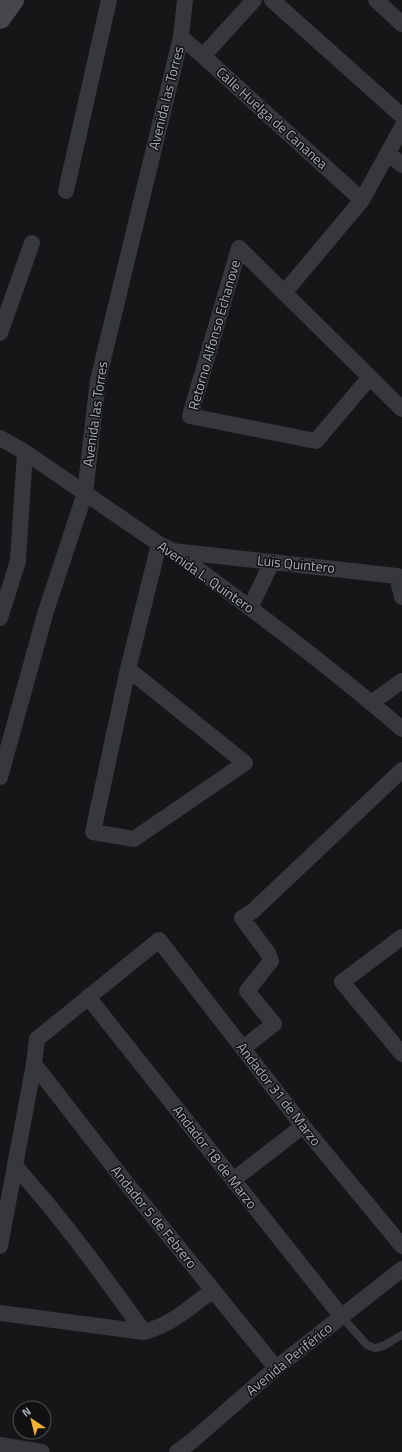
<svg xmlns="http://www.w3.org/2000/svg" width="402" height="1452" font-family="'Titillium Web',sans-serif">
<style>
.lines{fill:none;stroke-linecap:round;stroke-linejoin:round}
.lane{stroke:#37383d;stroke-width:8}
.street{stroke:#37383d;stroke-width:16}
.secondary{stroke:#45474d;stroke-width:22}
.labels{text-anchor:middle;stroke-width:3;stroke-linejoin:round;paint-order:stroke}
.street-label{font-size:14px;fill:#a8adb8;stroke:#111113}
</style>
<rect width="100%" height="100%" fill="#161618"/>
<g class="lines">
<path class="lane" d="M342,1317L367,1345L375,1348L383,1346L402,1335"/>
<path class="street" d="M272,0L402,116
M376,0L402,24
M181,37L203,56L362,200
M203,56L254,0
M388,153L402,165
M66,191L109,0
M284,293L362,200L402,127
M0,333L32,243
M370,377L316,441L190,416L239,248C293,302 348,355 402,409
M0,438L25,452L159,544L173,551C251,608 329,666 402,729
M173,551L397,576L402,597
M250,608L272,562
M0,618L18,561L25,452
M128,669L245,763L134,839L93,832L128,669L159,544
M371,703L402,681
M0,777L46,611L85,493L98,380L181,37L185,0
M402,937L342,982L402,1054
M88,997L342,1317
M243,1048L274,1024L247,991L271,961L268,953L242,918L253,911L402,770
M34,1064L127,1184L276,1368
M233,1180L303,1126
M0,1246L34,1064L37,1039L159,940L303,1126L402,1246
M0,1313L144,1332C103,1275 62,1218 15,1166
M144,1332C173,1324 190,1307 213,1290
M0,1445L42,1452
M177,1452L192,1441L276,1368L402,1269"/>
<path class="secondary" d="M0,18L13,0"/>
</g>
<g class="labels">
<g class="street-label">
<text transform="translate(166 98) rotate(-76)" y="5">Avenida las Torres</text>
<text transform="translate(272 118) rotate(42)" y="5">Calle Huelga de Cananea</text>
<text transform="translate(214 335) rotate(-74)" y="5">Retorno Alfonso Echanove</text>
<text transform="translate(95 414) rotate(-82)" y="5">Avenida las Torres</text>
<text transform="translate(296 564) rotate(6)" y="5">Luis Quintero</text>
<text transform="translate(206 577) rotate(35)" y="5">Avenida L. Quintero</text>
<text transform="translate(279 1094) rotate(52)" y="5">Andador 31 de Marzo</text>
<text transform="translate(215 1157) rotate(52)" y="5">Andador 18 de Marzo</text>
<text transform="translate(154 1217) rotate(51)" y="5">Andador 5 de Febrero</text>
<text transform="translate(289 1359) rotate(-39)" y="5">Avenida Periférico</text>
</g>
</g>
<g transform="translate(32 1420) rotate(325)"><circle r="19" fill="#111113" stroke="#4d4f55"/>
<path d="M0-3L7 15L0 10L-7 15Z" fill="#f2b134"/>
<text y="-6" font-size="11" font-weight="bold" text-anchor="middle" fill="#a8adb8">N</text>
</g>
</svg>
